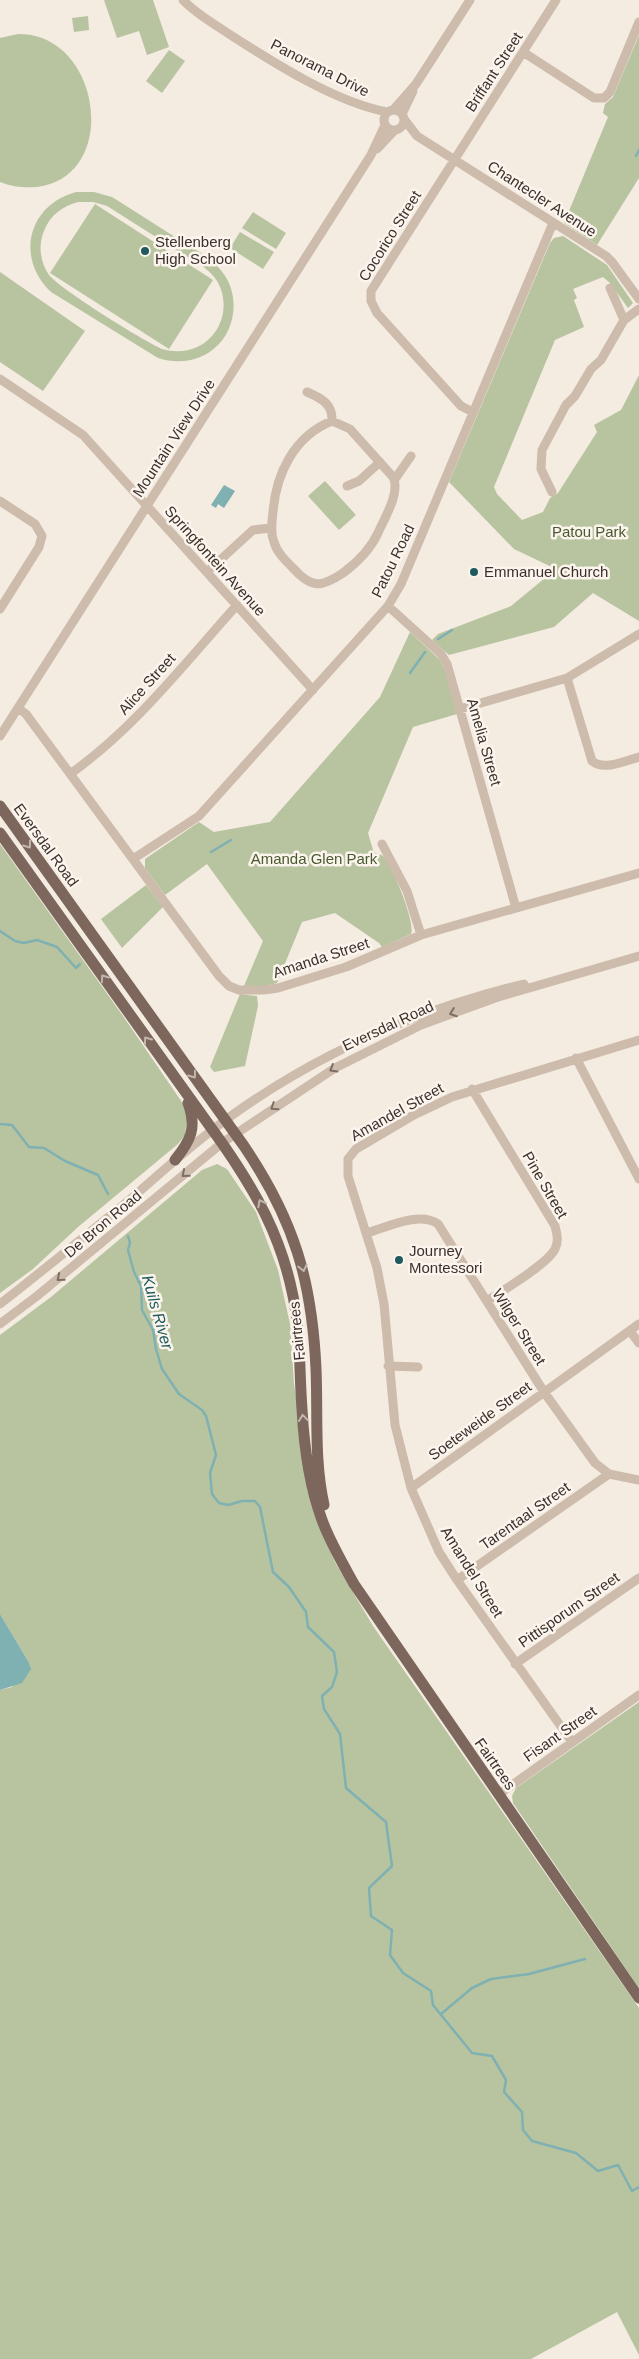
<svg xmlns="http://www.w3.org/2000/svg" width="639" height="2359" font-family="Helvetica,sans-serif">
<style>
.green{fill:#b8c4a0;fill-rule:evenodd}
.water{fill:#7fb0b2}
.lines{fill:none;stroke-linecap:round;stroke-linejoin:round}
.stream{stroke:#7fb0b2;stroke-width:2.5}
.minor{stroke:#cdbbac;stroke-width:9}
.major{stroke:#7d675c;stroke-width:11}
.oneway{stroke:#c2b5ac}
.oneway2{stroke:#7d6f65}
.poi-dot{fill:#1f5a5e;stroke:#fbf5ee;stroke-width:2}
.labels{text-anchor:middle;stroke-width:5;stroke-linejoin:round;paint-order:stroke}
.street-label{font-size:15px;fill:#3b302b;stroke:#fbf5ee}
.poi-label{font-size:15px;fill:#3b302b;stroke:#fbf5ee;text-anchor:start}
.park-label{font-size:15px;fill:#4a5a2e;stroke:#fbf5ee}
.water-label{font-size:16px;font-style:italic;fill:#1f5a5e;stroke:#fbf5ee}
</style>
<rect width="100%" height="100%" fill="#f4ebe1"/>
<path class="green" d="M104,0H153L169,47L147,55L139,31L117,38Z
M88,16L89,30L74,32L72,18Z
M18,34C102,33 121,177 37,187C25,188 12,187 0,182V38Z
M639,35V178L597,245L564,223L608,117L603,113L605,104L613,97Z
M169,50L185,61L162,93L146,81Z
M76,192H94L112,197C136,212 159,227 183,242C194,249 208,256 217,266C239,287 239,323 218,345C202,361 180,365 158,358L51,292C15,258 28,205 76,192ZM78,202H93L107,206C131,221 154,236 178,251C190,259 206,266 215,278C228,296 226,321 211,337C198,351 179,354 162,349C142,340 60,289 49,275C40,262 38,245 44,231C50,215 63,206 78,202Z
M95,204L213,280L169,349L50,273Z
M253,212L286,233L276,249L242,228Z
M240,232L274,252L263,269L230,248Z
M563,236L607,265L633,303L628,308L610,283L603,277L573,289L577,298L574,300L584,327L555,340L494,487L497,494L522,520L543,512L550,498L558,493L597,432L594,425L621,410L639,375V621L593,593L554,627L449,655L432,640L438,634L511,606L556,569L514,549L449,482L550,243L554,238Z
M0,272L85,331L43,391L0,362Z
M325,481L356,515L339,530L308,496Z
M410,632L439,659L444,668L457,714L413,727L368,833L373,850C376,855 379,853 383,856C392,865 416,923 411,934L382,947L379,943L335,913L302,922L277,983L266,986H244L263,941L207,864L165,895L145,868V859L199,822L214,832L270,822L380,697Z
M0,844L123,1016L188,1111L185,1135L178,1144L78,1227L33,1269L0,1293Z
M146,885L163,907L122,948L101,919Z
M240,994L257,996L258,1006L245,1066L214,1072L210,1067Z
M217,1164L227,1169L256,1212L278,1270L290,1324L294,1384L314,1509L335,1562L373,1626L639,2008V2355L617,2312L531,2359H0V1690L12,1687L28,1661L0,1614V1335L51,1297L202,1170Z
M639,1702V1988L513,1803L512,1796L516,1788Z"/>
<path class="water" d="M224,485L235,491L224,508L218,504L216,508L211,505Z
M0,1614L28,1661L31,1669L22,1683L0,1690Z"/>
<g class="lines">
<path class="stream" d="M636,156L639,150
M438,639L452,630
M410,673L425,652
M211,852L231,840
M0,931L15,941L24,943L37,940L57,947L76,968L80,964
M0,1124L12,1125L29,1147L44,1148L65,1161L98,1175L108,1194
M128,1236L130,1243L128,1250L134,1272L141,1286L142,1310L153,1330L156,1349L162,1369L179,1394L202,1410L206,1416L216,1455L210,1473L212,1494L219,1503L228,1505L242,1501H255L260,1507L273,1572L289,1587L306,1612L308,1627L334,1652L337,1672L332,1687L322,1696L324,1709L340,1734L346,1788L386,1822L392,1866L369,1888L371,1916L392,1930L390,1955L403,1973L431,1991L433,2005L472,2053L492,2056L506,2080L504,2092L522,2112L523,2130L532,2141L576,2153L598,2171L618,2165L632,2191L639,2187
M441,2014L472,1988L491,1979L529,1974L585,1959"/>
<path class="minor" d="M183,0C196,14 213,23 229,34C274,63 335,102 387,112
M523,52L594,98H604L610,92L639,22
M384 120a10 10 0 1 1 20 0a10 10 0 1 1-20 0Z
M393,110L416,84L470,0
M402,114L413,91
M404,119L417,136L606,256L612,262L639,299
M377,149L395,130
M610,288L624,320
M0,379L83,435L313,690
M307,392C321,398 333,404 332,421C294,436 276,474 273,512C272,522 270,532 274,542C277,553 286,561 294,569C312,589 322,587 343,573C358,562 370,550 378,533C384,519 401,492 393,477L350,429L332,421
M473,412L461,406L377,313L371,301V291L556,0
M395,479L411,456
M347,486L359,481L380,462
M552,492L541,469L542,450L566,405L575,396L591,369L601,360L624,320L639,309
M0,501L35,524L42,536L39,547L0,609
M207,572L253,530L271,528
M388,606L441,654L447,664L516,908
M567,678L592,761C604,771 625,761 639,757
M18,708L26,714L219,976L229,986L239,990H264L278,988L346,967L421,935L639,873
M460,709L567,678L639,634
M0,736L371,155L385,125
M70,774C135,728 184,664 237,605
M382,844L407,891L421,935
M133,859L199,816L388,606L401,584L553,223
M576,1058L639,1179
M472,1089L555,1226C557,1234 559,1241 555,1249C548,1264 502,1291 487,1301
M367,1233C388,1227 419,1211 438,1224L544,1392L595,1463L609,1474L639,1480
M0,1304C45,1269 89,1233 133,1197C167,1167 201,1137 238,1111C325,1050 421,1009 524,984
M0,1324L37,1296L222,1143L335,1068L421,1025L498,997L639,956
M630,1331L639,1343
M388,1366L418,1367
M411,1488L639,1324
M457,1580L609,1474
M515,1664L639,1578
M572,1742L457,1580L439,1552L411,1488L395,1425L384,1304L377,1268L348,1176V1159L356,1149L412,1116L452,1097L639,1040
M498,1795L639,1695"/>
<path class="major" d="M0,806L244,1146C294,1220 312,1280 316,1369C318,1415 314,1460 324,1505
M0,833L222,1143C256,1192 281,1236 293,1296C301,1333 299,1371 302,1409C304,1446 309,1485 322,1520C330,1542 343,1564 354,1584L639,1998
M175,1160C191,1140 197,1128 188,1103"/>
</g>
<defs><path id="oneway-chevron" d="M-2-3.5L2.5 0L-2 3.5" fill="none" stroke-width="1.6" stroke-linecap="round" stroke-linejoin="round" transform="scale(1.25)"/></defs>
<g class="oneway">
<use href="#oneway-chevron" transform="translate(28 845) rotate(54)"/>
<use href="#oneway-chevron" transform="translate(104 978) rotate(-125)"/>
<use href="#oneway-chevron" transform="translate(147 1040) rotate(-126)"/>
<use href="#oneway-chevron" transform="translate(193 1075) rotate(54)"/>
<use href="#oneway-chevron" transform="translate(261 1203) rotate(-118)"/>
<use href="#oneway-chevron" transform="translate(303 1268) rotate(77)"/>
<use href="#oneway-chevron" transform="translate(303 1418) rotate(-96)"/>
</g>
<g class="oneway2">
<use href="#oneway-chevron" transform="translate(453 1013) rotate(160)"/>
<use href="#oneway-chevron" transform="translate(333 1069) rotate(149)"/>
<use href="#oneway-chevron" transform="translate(274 1107) rotate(147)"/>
<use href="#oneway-chevron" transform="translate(185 1174) rotate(140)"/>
<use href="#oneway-chevron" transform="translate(60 1278) rotate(141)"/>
</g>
<g class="poi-dot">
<circle cx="145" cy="251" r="5"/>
<circle cx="474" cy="572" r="5"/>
<circle cx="399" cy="1260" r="5"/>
</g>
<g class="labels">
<g class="street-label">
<text transform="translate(320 68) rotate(27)" y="5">Panorama Drive</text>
<text transform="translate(494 72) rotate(-57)" y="5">Briffant Street</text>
<text transform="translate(542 199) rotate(33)" y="5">Chantecler Avenue</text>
<text transform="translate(390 236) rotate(-58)" y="5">Cocorico Street</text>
<text transform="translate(174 438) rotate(-57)" y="5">Mountain View Drive</text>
<text transform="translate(215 561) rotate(48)" y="5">Springfontein Avenue</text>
<text transform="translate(393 561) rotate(-64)" y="5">Patou Road</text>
<text transform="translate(147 684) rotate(-48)" y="5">Alice Street</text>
<text transform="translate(484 742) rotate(74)" y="5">Amelia Street</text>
<text transform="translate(46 845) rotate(54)" y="5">Eversdal Road</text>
<text transform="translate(321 958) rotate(-18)" y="5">Amanda Street</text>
<text transform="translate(388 1026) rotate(-25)" y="5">Eversdal Road</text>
<text transform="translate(397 1112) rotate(-29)" y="5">Amandel Street</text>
<text transform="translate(545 1185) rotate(60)" y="5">Pine Street</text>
<text transform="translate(103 1224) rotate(-40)" y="5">De Bron Road</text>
<text transform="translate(519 1327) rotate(58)" y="5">Wilger Street</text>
<text transform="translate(297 1331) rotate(-95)" y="5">Fairtrees</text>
<text transform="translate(480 1421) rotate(-36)" y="5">Soeteweide Street</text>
<text transform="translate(525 1516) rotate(-35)" y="5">Tarentaal Street</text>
<text transform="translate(472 1572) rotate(58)" y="5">Amandel Street</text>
<text transform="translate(569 1610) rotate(-35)" y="5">Pittisporum Street</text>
<text transform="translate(560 1734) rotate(-35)" y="5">Fisant Street</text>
<text transform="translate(495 1764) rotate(55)" y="5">Fairtrees</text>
</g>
<g class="poi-label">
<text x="155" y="247">Stellenberg<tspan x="155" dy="17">High School</tspan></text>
<text x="484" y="577">Emmanuel Church</text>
<text x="409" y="1256">Journey<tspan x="409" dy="17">Montessori</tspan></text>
</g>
<g class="park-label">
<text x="589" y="537">Patou Park</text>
<text x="314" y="864">Amanda Glen Park</text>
</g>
<g class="water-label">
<text transform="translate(158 1312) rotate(74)" y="6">Kuils River</text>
</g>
</g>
</svg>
